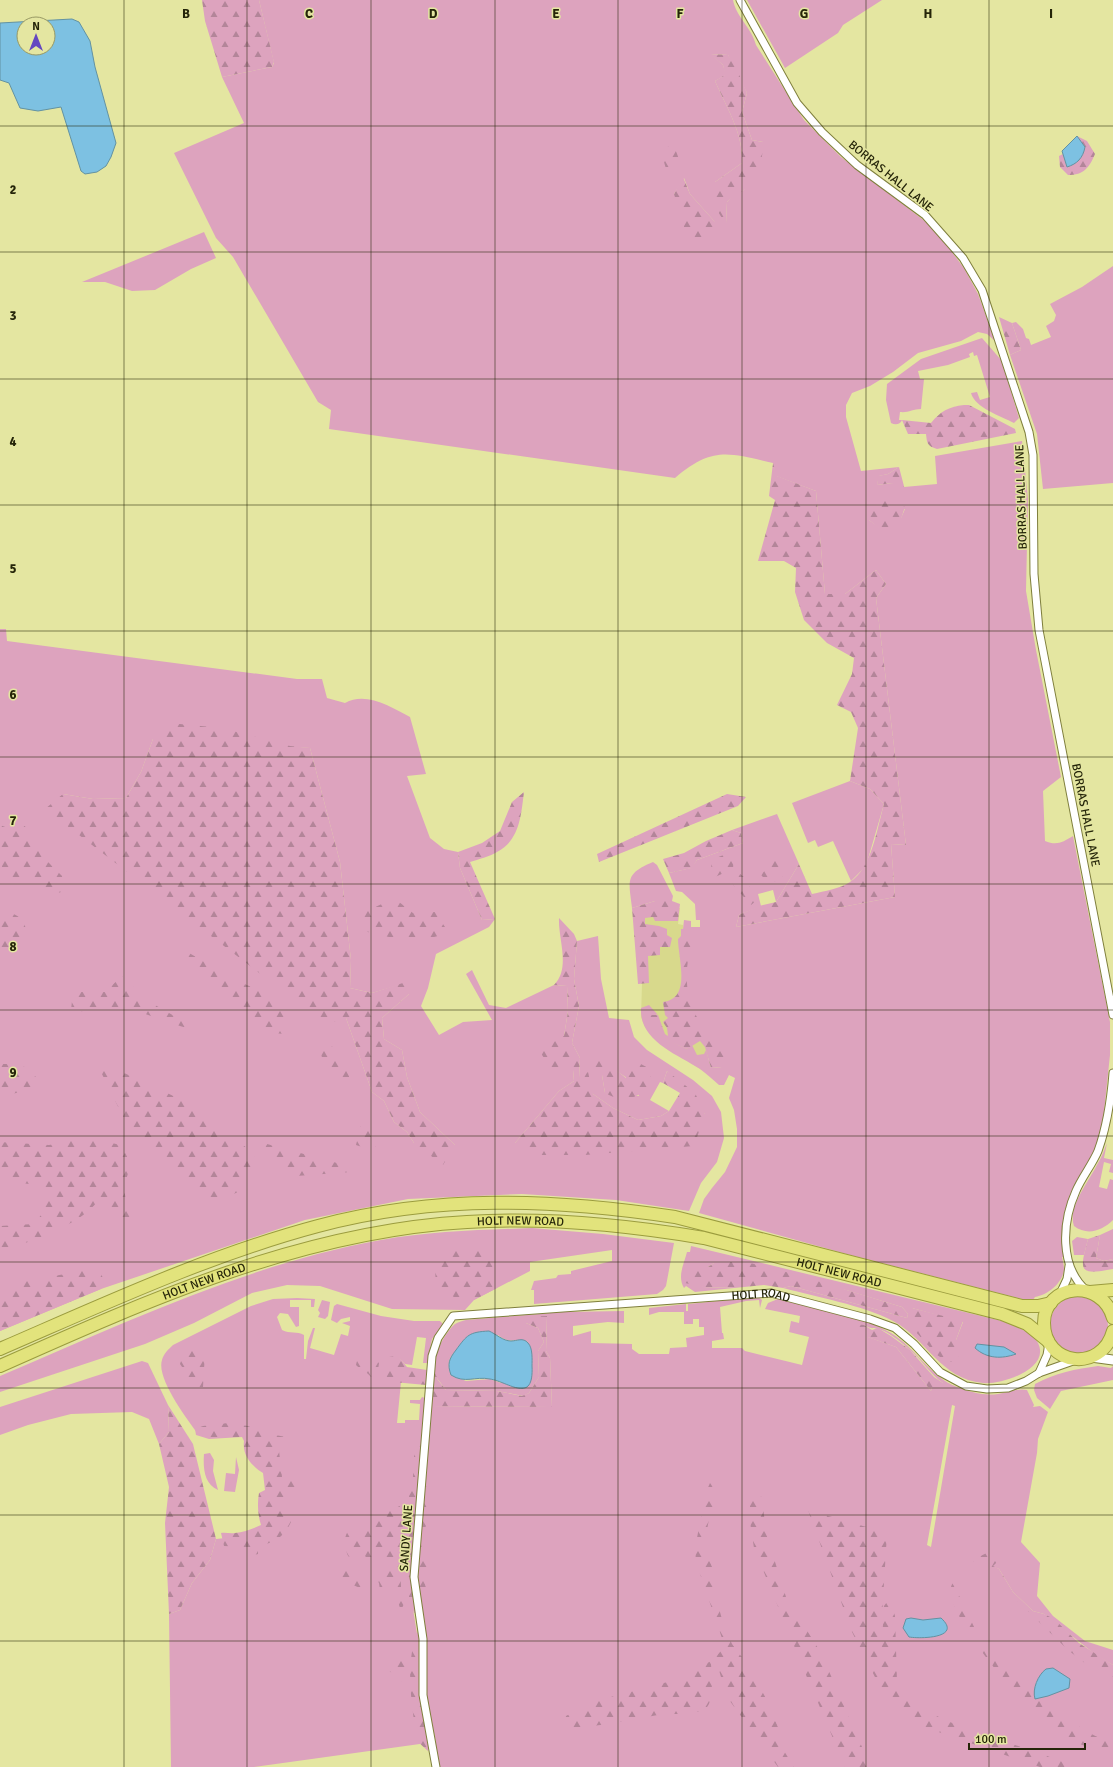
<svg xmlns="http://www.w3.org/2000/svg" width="1113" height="1767" font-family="Signika,sans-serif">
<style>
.built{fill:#d8d98c}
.green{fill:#dda3be;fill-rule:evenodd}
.forest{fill:url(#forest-firs)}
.water{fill:#7dc1e2;stroke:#6392a1;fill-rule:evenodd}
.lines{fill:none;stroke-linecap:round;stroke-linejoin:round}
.minor-casing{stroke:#7f7f3d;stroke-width:9}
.tertiary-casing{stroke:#7f7f3d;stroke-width:11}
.trunk-casing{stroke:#9b9c3e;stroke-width:14}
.minor{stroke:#fff;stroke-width:7}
.tertiary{stroke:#fff;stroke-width:9}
.trunk{stroke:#e2e37c;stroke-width:12}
.grid{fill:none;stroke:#252509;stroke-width:1;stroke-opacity:0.55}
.labels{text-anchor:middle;stroke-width:3;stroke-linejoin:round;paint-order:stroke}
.street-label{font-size:12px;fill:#252509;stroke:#e4e6a1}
.grid-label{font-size:13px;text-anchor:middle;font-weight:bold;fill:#252509;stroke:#e4e6a1;stroke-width:3;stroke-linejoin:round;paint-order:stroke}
</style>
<defs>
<pattern id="forest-firs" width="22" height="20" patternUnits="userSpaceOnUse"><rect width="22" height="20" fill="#dda3be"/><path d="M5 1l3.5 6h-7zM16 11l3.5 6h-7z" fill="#b38599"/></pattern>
</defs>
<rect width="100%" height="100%" fill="#e4e6a1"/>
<path class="built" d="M680,908L678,924L683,925V929H681V967L712,1047L702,1070L659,1043L645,1027L641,1017L642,984L636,911Z"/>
<path class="green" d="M259,0H733C736,17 752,28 756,45L804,120L841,157L926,222L943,240L964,268L978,294L995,341L987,334L978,332L961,341L918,353L893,372L870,386L852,393L846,405V417L861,471L899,467L888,474L879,476L877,485L892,483L904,490V487L937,484L935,456L1022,441L1028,499L1026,591L1036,650L1061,777L1043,791L1045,841C1057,846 1063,842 1073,836L1110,1022V1055L1102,1131L1095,1152L1076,1182L1069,1199L1063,1228L1065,1257H1062C1063,1261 1064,1266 1064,1270C1062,1284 1047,1295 1035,1297L1033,1300H1026L850,1255L699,1213L704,1199L712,1188L725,1172L737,1147V1129L734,1110L729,1098L735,1078L729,1075L724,1085H719C713,1080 707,1074 700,1069C677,1054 639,1041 641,1008L649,1005L658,1015L656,1014L663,1038L687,1049L692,1045L697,1055L704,1054L706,1050L711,1068L722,1067L694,1023L681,967V929H683L684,920L691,921V927H700V920H696L695,904L682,892L676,891L669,873L691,868L697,860L743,843L741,833L732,830L777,814L799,864L776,902L773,890L758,894L761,906L739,915L736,927L895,897L891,844L906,845L876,598L886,584L876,570L845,594H825L816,491L776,476L773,463C728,453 713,446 675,478L329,429L331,410L318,402L233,257L216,238L174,153L244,123L222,77L272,67L274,63ZM711,54L728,55L747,93L742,112L752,140L763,142L744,190L734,195L727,202L726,223L715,182L742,163C744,135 726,106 715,81L726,75L723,65ZM684,178L690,194L715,222L674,194ZM905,509L901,518L880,528L869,520Z
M747,0H882L843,25L838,33L785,68Z
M204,232L216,258L191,269L155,290L132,291L105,282H82Z
M1113,266V483L1043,489L1037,434L1010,355L1021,350L1012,323L1016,322L1023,329L1026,338L1029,339L1031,345L1051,337L1046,326L1054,321L1056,315L1050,304L1082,287Z
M982,338L1002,361L1019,418L1014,423C1001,416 975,408 971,393L977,392L980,400L990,397L977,355L974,356L973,352L969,354L970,357L948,365L918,371L920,379H924L921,409C913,409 908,413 900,412L899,420H902C900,425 895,425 891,423L886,400L887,384L921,359Z
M0,629H6L7,641L297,679H322L327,698L345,703C366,691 391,707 410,717L426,774L407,776L430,838L444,849L458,852L460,868L482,920L495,919L489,927L436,954L428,988L421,1006L439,1035L463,1022L492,1020L466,974L472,970L489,1005L506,1008L554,985L567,986L568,1011L564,1036L573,1070L574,1081L559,1091L515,1143L705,1114L667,1071L663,1083L660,1082L650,1100L669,1111L661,1116L638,1120L613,1108L593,1094L579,1078L580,1058L572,1043L579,1006L574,979L577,941L598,936L601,979L609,1018L629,1020L634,1037L647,1050L693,1080L712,1096L721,1112L724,1138L717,1162L701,1183L689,1211L616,1200L522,1194L408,1199L305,1220L101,1289L0,1331ZM153,739L310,748L340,862L351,960L350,988L372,993L409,982V994L382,1018L384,1039L402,1050L407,1077L420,1112L455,1145L414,1143L407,1132L394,1122L384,1101L372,1092L346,1018L63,794L93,799L126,798L141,772ZM627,1062L639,1096L605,1093L602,1075L615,1070L627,1078Z
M850,781L870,789L884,804L866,866L851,881L833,841L818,847L815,840L808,843L792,803Z
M653,862L657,865L673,896L672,901H655L632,908C629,881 624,874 653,862Z
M1107,1143L1104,1158L1113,1160V1173L1109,1172L1111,1164L1104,1162L1099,1187L1107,1189L1110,1179L1113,1180V1220C1102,1231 1087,1236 1074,1226C1067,1207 1090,1180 1098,1163C1102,1157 1104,1150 1107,1143Z
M532,1228L603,1234L674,1243L666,1286L663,1290L657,1294L534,1304V1290H531L534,1281L556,1278L558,1275L571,1274V1271L612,1261V1250L530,1262V1271L474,1300L465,1310L392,1309L320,1286L287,1285L252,1293L194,1323L145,1344L0,1392V1376C124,1323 248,1264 381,1240C431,1231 482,1230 532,1228Z
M1113,1229V1259L1104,1261L1096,1258L1100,1235Z
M1077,1237L1088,1239L1084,1255H1074L1072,1241Z
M691,1246L1002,1321C1013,1326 1032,1331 1038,1343C1051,1369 1001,1385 983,1383C940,1379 927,1339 893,1321C862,1305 817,1297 783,1288L791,1286L907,1318L908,1314L902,1307L846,1290L714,1263L708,1267H689L703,1287L734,1288L695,1292L686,1286L684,1288C677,1276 684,1264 687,1252H690ZM912,1308L963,1322L956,1340Z
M1050 1325a29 29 0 1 1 58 0a29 29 0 1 1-58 0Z
M758,1297L762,1300L760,1308L759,1300L746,1301L720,1307L722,1333H723L724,1339L712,1341V1348H742L745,1351L802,1365L809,1337L789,1332L791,1321L799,1323L800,1316L765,1309L768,1303L778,1299C811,1307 863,1316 891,1333C916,1348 929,1376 957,1387C970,1392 984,1396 998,1394C1008,1392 1019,1388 1027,1390L1034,1405L1033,1407L1040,1406L1048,1412L1038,1439L1037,1453L1021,1542L1040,1563L1037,1596L1053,1616L1085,1641L1113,1650V1665L1096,1655L1044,1614L1033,1611L1013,1592L999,1569L983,1563L1065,1646L1113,1682V1767H436L432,1743L436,1742L426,1695L416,1577L422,1529L431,1406L552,1407L550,1358L546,1351L547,1316L526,1323L538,1328L544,1342L538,1351L539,1377L529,1393L523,1396L497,1391L446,1390C442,1384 434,1376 433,1369C432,1357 446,1331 455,1324C458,1322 462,1321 466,1320L563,1312L624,1311V1323L608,1322L573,1326V1336L591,1331V1343L632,1344V1349L639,1354H669L670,1348L687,1347L686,1338L704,1335V1327H699V1319H693V1324H684V1312H659L649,1315V1308L686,1304V1311H688V1304ZM864,1325C873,1330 871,1327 878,1329C886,1330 904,1344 910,1350C922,1360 930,1374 943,1383L932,1387L931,1391L896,1347L868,1337ZM498,1335C510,1345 516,1337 528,1342L501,1383L490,1379L466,1381L451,1375C439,1347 478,1342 498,1335ZM952,1405L955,1406L931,1547L927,1545Z
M297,1298L315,1299L314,1307H311V1300H290V1307H299V1326L296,1327L288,1314L280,1313L277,1317L282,1330C290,1334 297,1331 304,1335V1359H306L308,1341L313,1328H315L310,1348L334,1355L341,1334L348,1336L350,1326L342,1323L350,1321V1317L341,1319L337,1323L331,1320L334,1306L337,1304L381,1316L414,1321H440L443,1324L432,1339L427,1363H423L426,1338L417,1337L412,1365L405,1364L398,1357L401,1382L397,1423H405V1420H419L420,1404L410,1403V1400H420L422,1397L425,1398L408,1578L418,1640L427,1743L254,1767H171L169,1614L180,1610L192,1583L210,1560L216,1539L282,1532L276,1437L198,1434C187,1419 156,1378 162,1360C164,1353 168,1350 173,1345L251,1306L273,1299Z
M322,1300L330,1302L328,1316L325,1319L318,1317L320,1313L318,1310Z
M142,1361L148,1363L168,1405L169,1432L159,1444L149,1419L132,1412L71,1414L28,1425L0,1435V1407Z
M1098,1366L1111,1368L1113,1366V1380L1061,1391L1050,1409L1037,1398L1034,1390L1035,1384C1055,1373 1076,1369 1098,1366Z
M210,1453L214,1460L213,1471L218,1490C204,1484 203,1468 204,1454Z
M236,1457L239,1470L235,1492L224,1491L226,1473L235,1474Z"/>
<path class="forest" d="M202,0H259L274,62L272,67L222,77L205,21Z
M710,54L728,55L735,65L747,93L742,112L752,140L763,142C763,160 759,176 745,189C740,194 733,196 727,202L726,224C715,208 711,201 715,182L742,163C744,135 726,106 715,81L725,75L723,65Z
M1077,136L1087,141L1095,154C1089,168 1084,175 1068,175L1060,167L1059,156L1063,154L1067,167L1085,147Z
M673,143L680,162L676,169L667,172L661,152Z
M683,177L690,194L715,222C715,233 708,243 697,246L694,236L687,237L674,194Z
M999,317L1012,323L1021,350L1010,355Z
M964,405H969L1015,429L1016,433L937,449C927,446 927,443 926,434H908L902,420L931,423C941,411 948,407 964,405Z
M773,463L777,476L816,491L825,594H845L876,570L886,584L876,598L906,845L891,844L895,897L736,927L739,915L759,906L776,902L799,864L812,894C825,891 839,889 850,882C872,868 877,828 884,804L870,789L850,781L858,728L851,712L837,705L852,674L854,658L827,643L804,620L795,592L796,568L784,561H758L775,500L769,496Z
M899,467L905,490H895L892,483L877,485L878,476L888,474Z
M882,497L905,507L897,531L880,529L869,520L868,507L873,498Z
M169,723L222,728L290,746L310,748L340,862L351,960L350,988L372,993L409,981V994L382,1018L384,1039L402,1050L407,1077L420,1112L455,1145L443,1165L414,1143L407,1132L394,1122L384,1101L372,1092L346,1018L326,1024L45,809L63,794L93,799L126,798L141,772L153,739Z
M524,792C521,815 520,840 497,852C489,857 479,859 470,862L495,919L482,920L460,868L458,852L482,843L500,831L512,802Z
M727,794L746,797L738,806L599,862L597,854Z
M0,825L13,830L25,826L29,838L35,843L45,859L62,876L63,887L61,892L49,896L29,881L5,876L0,861Z
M732,830L741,833L743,843L697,860L692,868L669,873L663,859L684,853L706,841Z
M726,854L734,859L733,868L745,878L757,900L751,905L734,886L728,871L713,878L711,864L716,858Z
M778,854L783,876L777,881L768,882L761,875Z
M394,898L413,913L435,912L449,933C417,943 396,940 364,931L361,914Z
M655,901H672L680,904L678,921H655L653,917L645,918V924L659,926L667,929V935L672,938L670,947H660V955L648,956L649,983L638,984L632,908Z
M11,913C35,920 31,961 0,948V919Z
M559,918L574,934L577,941L574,979L579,1006L572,1043L580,1058L579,1078L588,1072L593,1094L613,1108L638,1120L661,1116L669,1111L680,1093L663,1083L667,1071L695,1093L705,1114L694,1146L585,1155H527L515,1143L559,1091L574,1081L573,1070L552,1071L539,1050L564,1036L568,1011L567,986L554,985C571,968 558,939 559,918Z
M681,936L692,940C684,972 683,1000 704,1028C712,1039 720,1048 727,1061L722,1067L711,1068L705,1047L700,1041L687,1049L663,1039L646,1015H658L665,1034L668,1036L667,1028L663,1022L668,1018L665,1015L663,1002C692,999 678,958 678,939Z
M184,950C200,959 216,969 232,978C255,991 296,997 285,1034L273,1033L267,1030L190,967L182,957L181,951Z
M122,976L148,1001L190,1025L187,1028L180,1026L128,1008L97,1007L73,1014L71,1010L73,992H105Z
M321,1042C338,1044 343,1062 349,1076V1080C330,1089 324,1060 318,1047V1044Z
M601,1058L626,1078L627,1062L630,1058L650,1069L652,1086C636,1098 624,1104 605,1093L602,1075L591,1072L590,1060Z
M0,1064H21L36,1077L38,1082L32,1089L0,1097Z
M102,1065H107L182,1100L251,1151L255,1158L254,1165L238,1192L223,1199H205L191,1186L171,1160L130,1131L100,1070Z
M362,1119L364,1120L378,1152L356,1145Z
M76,1140H100L120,1145C123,1149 126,1154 128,1159C131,1172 126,1175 125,1186C123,1203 134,1212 128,1229H121L104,1201H98C77,1227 32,1241 0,1251V1226L34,1224L45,1210V1200L36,1185L0,1180V1142L49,1145Z
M267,1144L363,1170L365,1171L296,1176L271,1162L264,1149Z
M1100,1235L1096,1258L1104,1261L1113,1259V1269C1077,1276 1080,1270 1088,1239Z
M458,1247H477C493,1261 495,1267 497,1288L474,1300L454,1297L436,1287L435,1268L442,1251Z
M727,1262H746L798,1275L902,1307L908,1314L907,1318L791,1286L783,1288L764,1285L734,1288L703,1287L685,1283L683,1275L688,1267H708L714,1263Z
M92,1269L100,1272L106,1284L101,1289L0,1331V1291L27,1281Z
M912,1308L963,1321L956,1340L959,1362H948L937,1355L914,1330Z
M547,1316L546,1351L550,1358L552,1407L431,1406L433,1368L438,1380L446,1390L497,1391L522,1396L529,1393L539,1377L538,1351L544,1342L538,1328L526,1323V1317Z
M853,1324L864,1325L872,1330L878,1328L891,1336L910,1350L934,1377L943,1383V1387L939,1389L932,1387L931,1391L896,1347L853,1332Z
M197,1346L205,1352L203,1387L198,1392C189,1385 187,1373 180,1364L182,1357Z
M398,1356L407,1367L427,1370L426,1385L393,1382L386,1376L383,1363L389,1357Z
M365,1357L374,1359L379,1363L378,1370L375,1376L371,1377C366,1371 361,1370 356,1365L357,1360Z
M168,1405L193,1444L216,1539L210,1560L192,1583L180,1610L169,1614L165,1523L169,1487L159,1444L169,1432Z
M228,1423L248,1426L264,1433L286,1437L278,1442L282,1477L312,1478V1482L287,1490L284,1499L291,1522C284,1537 274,1543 258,1546V1554L254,1555L247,1547L224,1546L221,1533C226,1532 230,1534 235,1533C244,1532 252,1529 261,1525C258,1515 257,1504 259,1493L265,1490L263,1473C252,1466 242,1456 244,1441L242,1437L209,1439L196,1435L195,1429L203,1426Z
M423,1431L429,1433V1478L425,1494L429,1524L421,1530L419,1539L428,1565L422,1573L426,1588L417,1613H414C398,1571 410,1536 409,1494C418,1475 408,1450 423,1431Z
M710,1483L714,1485L715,1500L718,1505L710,1514L702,1556L710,1561L712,1567L711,1579L723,1623L732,1644L747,1664L768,1702L779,1730V1743L794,1767H778L727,1697L715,1657L725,1647L696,1562L695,1548L706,1492Z
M750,1494L762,1497L766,1533L786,1597L821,1653L862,1747L868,1767H845L814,1693L816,1694L817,1692L815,1690L813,1692L754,1548L750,1522Z
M400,1506L405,1543L404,1551C393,1559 385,1566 373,1557L368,1559L363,1554H355L350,1558C346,1554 347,1552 346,1547C342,1530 353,1524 368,1529L378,1517H384L389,1510Z
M808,1510L887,1533L878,1683L852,1632Z
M991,1551H999L1000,1559L993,1566L999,1569L1013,1592L1033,1611L1044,1614L1054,1619L1079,1643L1113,1665V1685L1068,1650L998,1582L972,1560Z
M394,1561L400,1565L401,1587L406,1600L401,1610C397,1601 397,1594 391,1586L380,1590L379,1583L374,1577L387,1570Z
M340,1569H358L363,1583L360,1588L353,1585L352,1579L340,1578L338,1575Z
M953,1583L976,1631L984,1644L1005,1667L1035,1692L1034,1695L1040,1699L1042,1698C1059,1710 1092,1741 1113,1741V1754C1094,1749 1073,1743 1056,1733C1034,1720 934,1605 953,1583Z
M887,1602L892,1606L895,1616L897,1682C906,1712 984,1735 1012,1744C1034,1751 1055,1759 1076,1767H1040L927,1728L911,1720L888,1698L879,1693L884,1606Z
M418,1631L427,1668V1687L423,1708L429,1745L428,1751L417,1741C412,1706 404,1664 418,1631Z
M396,1653H404L407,1665L404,1683L382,1665L395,1659Z
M711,1661C711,1672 715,1700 706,1708C697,1716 670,1713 658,1715C641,1718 577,1731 564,1727L566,1716L592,1702L675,1680Z"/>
<path class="water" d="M72,19L79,22L90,41L95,67L116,143L111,157L106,166L97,172L85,174L81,171L61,107L38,111L20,108L9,83L0,80V23ZM24,24H48V48H24Z
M1077,136L1085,147C1083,158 1077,164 1067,167L1062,151Z
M489,1331C496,1334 503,1341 511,1341C517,1341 523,1337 528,1343C533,1348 532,1360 532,1366C534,1405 509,1382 490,1379C475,1376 465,1384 451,1375C447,1364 449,1359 456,1350C467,1335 469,1332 489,1331Z
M977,1344L1004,1347L1016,1354C1002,1359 987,1359 975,1348Z
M911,1618L923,1620L941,1618C963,1638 921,1639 909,1637L903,1628L906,1619Z
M1053,1668L1070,1679L1069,1688L1048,1696L1035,1699C1032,1689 1038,1675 1046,1669Z"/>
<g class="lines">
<g class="minor-casing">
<g id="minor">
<path d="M740,0L797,103L822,132L857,165L925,215L963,258L982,290L1029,432L1033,455L1034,574L1039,630L1113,1015"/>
<path d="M1087,1291C1059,1267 1062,1222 1076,1191C1082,1177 1092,1165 1098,1151C1107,1126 1111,1099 1113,1073"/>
<path d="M1060,1294L1067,1279L1069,1266"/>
<path d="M1039,1373L1047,1355L1049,1343"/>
<path id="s1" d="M436,1767L423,1695V1639L414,1577L432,1356L438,1338L453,1316L771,1293L870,1319L895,1328L914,1344L940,1372L966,1386L987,1389L1008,1388L1026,1381L1039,1373L1076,1360"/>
</g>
</g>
<g class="tertiary-casing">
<path id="tertiary" d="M1091,1357L1113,1360"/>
</g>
<g class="trunk-casing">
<g id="trunk">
<path d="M1090,1292L1113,1290"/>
<path d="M1113,1318C1102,1278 1044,1283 1044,1323C1044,1366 1102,1373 1113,1331"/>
<path d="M0,1349C104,1304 209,1255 318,1226C437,1194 554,1199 675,1217L1022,1306H1038L1051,1303"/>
<path id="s2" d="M0,1366C148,1300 303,1231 467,1222C546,1217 627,1225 704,1238L1002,1314L1027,1324L1048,1341"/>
</g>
</g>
<use href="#minor" class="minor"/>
<use href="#tertiary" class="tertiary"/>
<use href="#trunk" class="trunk"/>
</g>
<path class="grid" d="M124,0V1767M247,0V1767M371,0V1767M495,0V1767M618,0V1767M742,0V1767M866,0V1767M989,0V1767M0,126H1113M0,252H1113M0,379H1113M0,505H1113M0,631H1113M0,757H1113M0,884H1113M0,1010H1113M0,1136H1113M0,1262H1113M0,1388H1113M0,1515H1113M0,1641H1113"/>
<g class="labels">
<g class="street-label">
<text transform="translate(891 176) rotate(39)" y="4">BORRAS HALL LANE</text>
<text transform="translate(1021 497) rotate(-92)" y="4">BORRAS HALL LANE</text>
<text transform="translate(1086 815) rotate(79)" y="4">BORRAS HALL LANE</text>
<text dy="4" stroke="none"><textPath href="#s2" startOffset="545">HOLT NEW ROAD</textPath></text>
<text dy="4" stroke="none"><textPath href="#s2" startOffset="869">HOLT NEW ROAD</textPath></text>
<text dy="4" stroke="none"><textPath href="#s2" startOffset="221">HOLT NEW ROAD</textPath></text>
<text dy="4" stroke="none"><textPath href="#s1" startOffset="768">HOLT ROAD</textPath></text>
<text transform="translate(406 1538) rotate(-86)" y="4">SANDY LANE</text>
</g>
</g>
<g class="grid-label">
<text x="186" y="18">B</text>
<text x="309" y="18">C</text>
<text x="433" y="18">D</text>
<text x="556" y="18">E</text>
<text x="680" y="18">F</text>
<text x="804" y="18">G</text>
<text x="928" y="18">H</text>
<text x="1051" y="18">I</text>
<text x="13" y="194">2</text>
<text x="13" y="320">3</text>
<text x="13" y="446">4</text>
<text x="13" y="573">5</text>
<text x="13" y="699">6</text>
<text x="13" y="825">7</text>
<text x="13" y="951">8</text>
<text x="13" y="1077">9</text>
</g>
<g transform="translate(36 36)"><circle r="19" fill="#e4e6a1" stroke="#989964"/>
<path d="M0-3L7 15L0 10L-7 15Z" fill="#6447c0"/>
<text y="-6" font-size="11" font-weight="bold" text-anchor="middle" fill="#252509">N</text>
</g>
<path d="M969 1743v6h116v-6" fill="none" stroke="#252509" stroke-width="2"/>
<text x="975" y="1743" font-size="12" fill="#252509" stroke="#e4e6a1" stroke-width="3" paint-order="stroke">100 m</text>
</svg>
